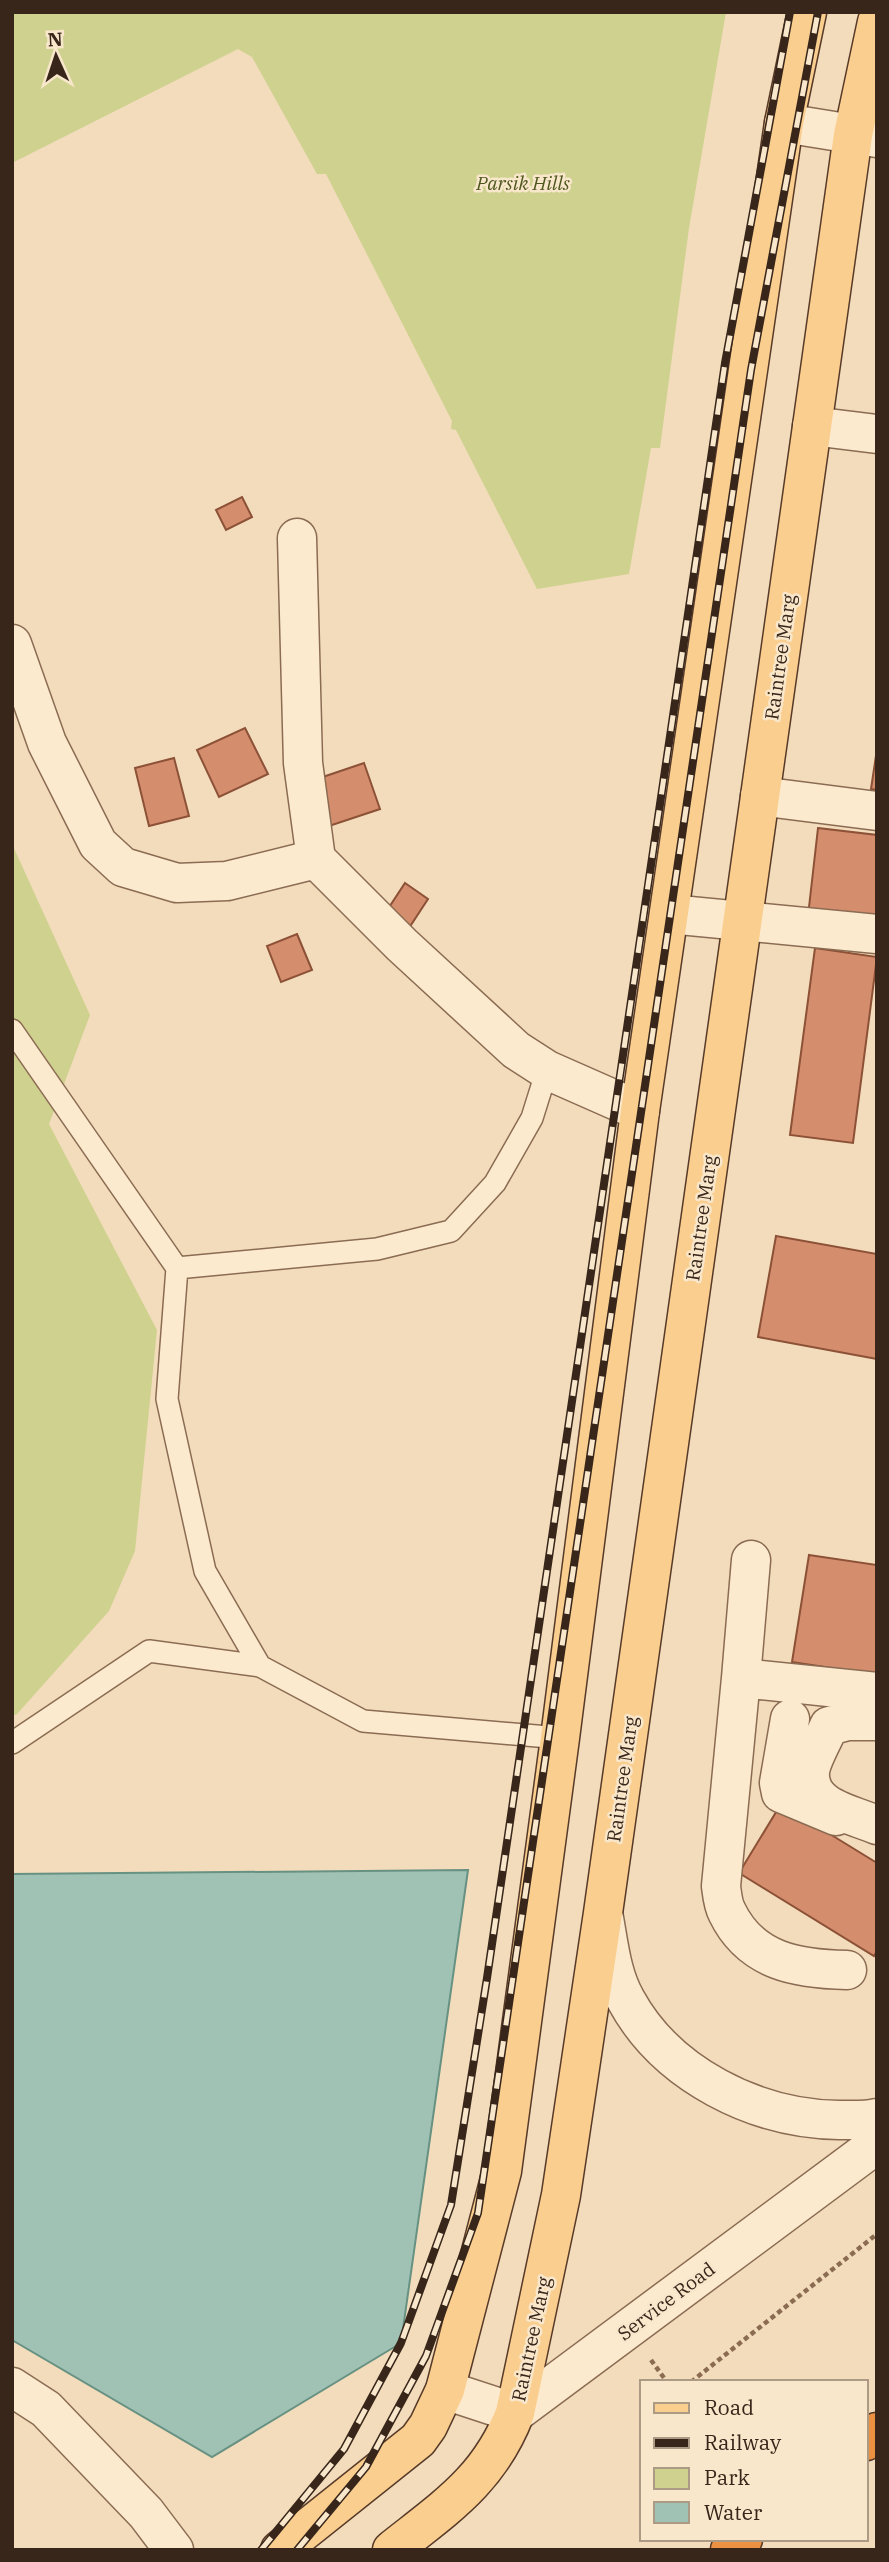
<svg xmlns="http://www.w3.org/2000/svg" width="889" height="2562" font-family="'IBM Plex Serif',serif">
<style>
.green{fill:#cfd18f}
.water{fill:#a0c2b5;stroke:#679182;stroke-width:2}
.building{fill:#d48e6d;stroke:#8c5137;stroke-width:2}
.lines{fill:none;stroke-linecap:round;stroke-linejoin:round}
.service-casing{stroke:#8b6c53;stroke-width:24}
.minor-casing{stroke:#8b6c53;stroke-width:41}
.tertiary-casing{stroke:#8b6c53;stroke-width:41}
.primary-casing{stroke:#583a29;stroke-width:41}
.motorway-casing{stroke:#583a29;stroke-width:41}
.path{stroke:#8b6c53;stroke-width:4.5;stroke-dasharray:5 3.5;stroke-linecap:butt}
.service{stroke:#fceacf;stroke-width:21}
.minor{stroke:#fceacf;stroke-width:38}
.tertiary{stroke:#fceacf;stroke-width:38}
.primary{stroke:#face8e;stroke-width:38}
.motorway{stroke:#ec9042;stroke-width:38}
.rail-casing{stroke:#38261a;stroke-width:8}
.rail{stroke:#f9e7cc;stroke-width:5;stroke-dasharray:16;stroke-linecap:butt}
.labels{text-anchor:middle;stroke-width:5;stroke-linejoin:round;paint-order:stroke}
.park-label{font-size:19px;font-style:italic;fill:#4e571e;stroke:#f9e7cc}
.street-label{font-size:19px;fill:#38261a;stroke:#f9e7cc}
</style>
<rect width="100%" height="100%" fill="#f2dcbb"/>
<path class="green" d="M12,12H726L689,228L660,448H651L629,574L537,589L456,430L451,429L452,421L326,174H317L252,57L238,49L12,163Z
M12,844L90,1015L49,1124L157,1330L135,1551L109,1611L17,1714L12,1716Z"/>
<path class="water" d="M468,1870L401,2343L212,2457L12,2340V1874Z"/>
<path class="building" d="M242,497L252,517L226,530L216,510Z
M245,728L268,774L219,797L197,750Z
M877,749V790L871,789Z
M174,758L189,816L149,826L135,768Z
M364,763L380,809L329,826L314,780Z
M818,828L877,835V924L808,916Z
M405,883L428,899L407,931L384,915Z
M297,934L312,970L281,982L267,946Z
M815,948L877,957L853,1143L790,1135Z
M776,1236L877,1254V1359L758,1337Z
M809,1555L877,1565V1675L792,1662Z
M781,1804L877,1863V1951L874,1956L739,1873Z"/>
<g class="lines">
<g class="service-casing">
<path id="service" d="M12,1030L177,1268L377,1249L451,1231L495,1183L532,1118L547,1070
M177,1268L167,1399L205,1571L260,1666L363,1721L560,1738
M12,1743L149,1651L260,1666"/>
</g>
<g class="minor-casing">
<path id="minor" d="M784,123L877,138
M812,426L877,434
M297,538L303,763L316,859L402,945L516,1050L547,1070L640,1111
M12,644L47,743L98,844L123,867L177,883L227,881L316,859
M760,796L877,811
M669,914L877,934
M741,1678L751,1560
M790,1719L779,1783L781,1793L836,1816
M877,1721H848L829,1726C824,1738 811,1760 810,1772C807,1807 851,1814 877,1825
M847,1970C798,1969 751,1962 727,1912C723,1905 722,1894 721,1886L741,1678L877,1692
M12,2387L46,2409L146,2513L174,2550"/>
</g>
<g class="tertiary-casing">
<path id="tertiary" d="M604,1918C609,1946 612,1976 626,2000C667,2075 756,2119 839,2120C852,2120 865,2121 877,2118
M445,2390L515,2413L877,2144"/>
</g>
<g class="primary-casing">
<path id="primary" d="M280,2550L418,2440L428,2426L445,2390L502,2171L560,1738L640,1111L784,123L807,12
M392,2550C446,2507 489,2480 515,2413L561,2195L603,1913L853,135L877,22"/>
</g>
<g class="motorway-casing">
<path id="motorway" d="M866,2441L877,2432
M730,2550L743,2539"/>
</g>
<path class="path" d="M651,2360L667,2382
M691,2382L877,2234"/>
<use href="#service" class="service"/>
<use href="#minor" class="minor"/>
<use href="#tertiary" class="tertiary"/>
<use href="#primary" class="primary"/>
<use href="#motorway" class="motorway"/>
<g class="rail-casing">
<path id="rail" d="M261,2550L344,2449L401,2343L451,2205L487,1978L725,363L790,12
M297,2550L366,2467L426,2356L478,2213L751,370L818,12"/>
</g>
<use href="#rail" class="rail"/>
</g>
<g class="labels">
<g class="park-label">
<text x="523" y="190">Parsik Hills</text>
</g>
<g class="street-label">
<text transform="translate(780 657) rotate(-82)" y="7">Raintree Marg</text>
<text transform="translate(701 1218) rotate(-82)" y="7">Raintree Marg</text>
<text transform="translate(622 1779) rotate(-82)" y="7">Raintree Marg</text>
<text transform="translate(666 2301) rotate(-37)" y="7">Service Road</text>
<text transform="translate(531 2339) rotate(-78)" y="7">Raintree Marg</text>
</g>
</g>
<rect width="889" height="2562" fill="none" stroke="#38261a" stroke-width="28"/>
<rect x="640" y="2380" width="228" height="161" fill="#f9e7cc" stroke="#ac9a85" stroke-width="2"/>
<rect x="654" y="2403" width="35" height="10" fill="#face8e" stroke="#ac9a85" stroke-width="2"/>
<text x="704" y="2415" font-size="21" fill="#38261a">Road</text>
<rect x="654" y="2438" width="35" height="10" fill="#38261a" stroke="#ac9a85" stroke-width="2"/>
<text x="704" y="2450" font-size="21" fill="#38261a">Railway</text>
<rect x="654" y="2468" width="35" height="21" fill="#cfd18f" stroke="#ac9a85" stroke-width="2"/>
<text x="704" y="2485" font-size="21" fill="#38261a">Park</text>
<rect x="654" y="2502" width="35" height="21" fill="#a0c2b5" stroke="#ac9a85" stroke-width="2"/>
<text x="704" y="2520" font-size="21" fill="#38261a">Water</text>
<g transform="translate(56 56) rotate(357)" stroke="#f9e7cc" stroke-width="5" paint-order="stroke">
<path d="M0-5L12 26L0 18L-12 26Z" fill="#38261a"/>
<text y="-10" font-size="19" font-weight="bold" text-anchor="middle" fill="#38261a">N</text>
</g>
</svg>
